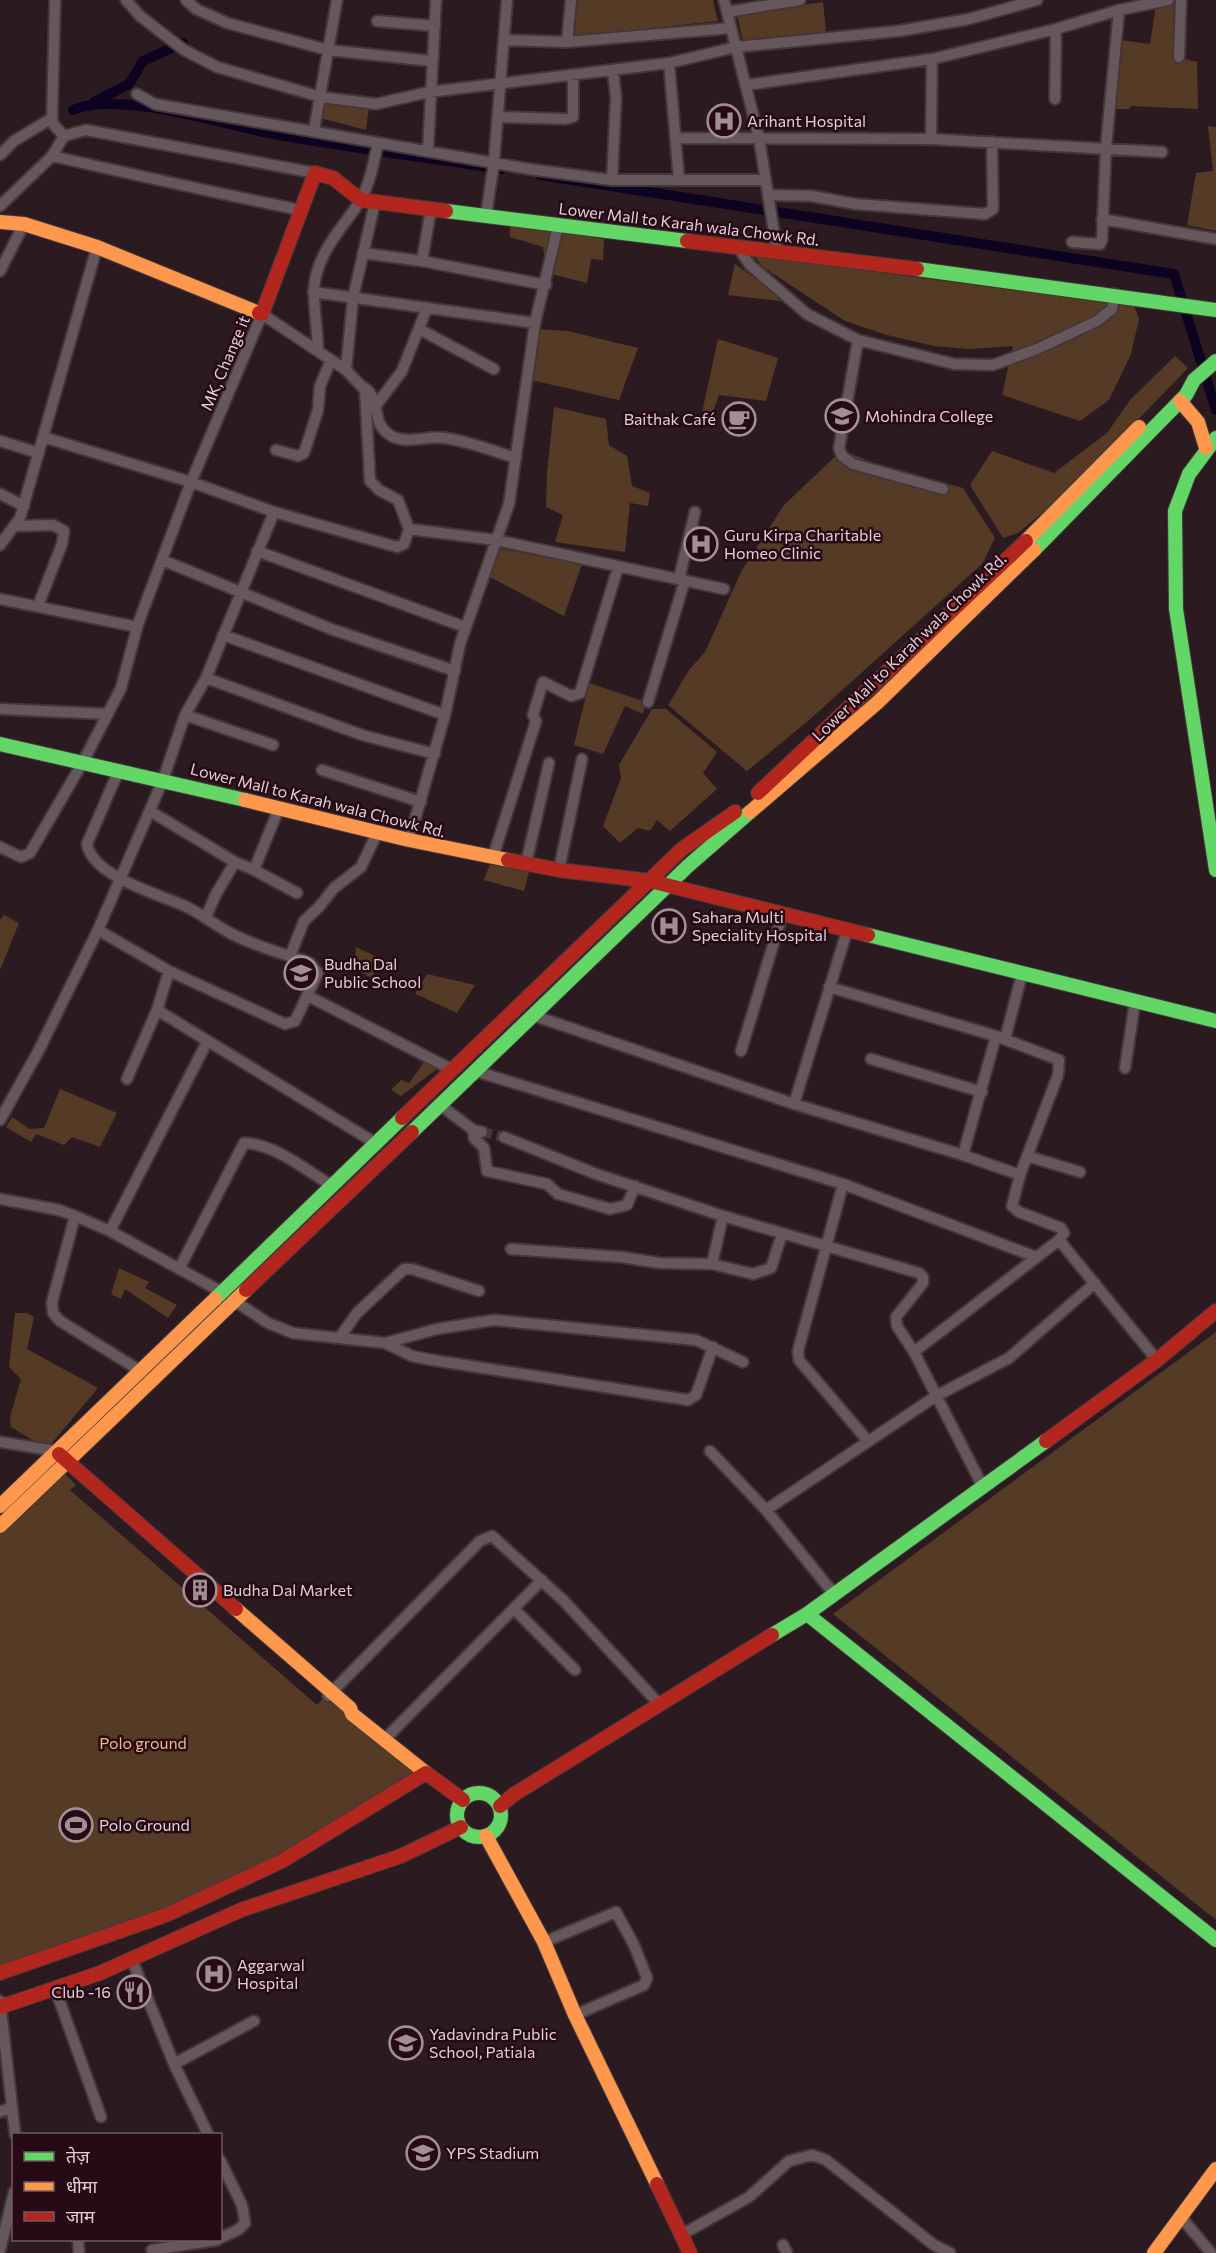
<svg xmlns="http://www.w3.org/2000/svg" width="1216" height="2253" font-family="Commissioner,'Noto Sans Devanagari',sans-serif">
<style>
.green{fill:#553b25}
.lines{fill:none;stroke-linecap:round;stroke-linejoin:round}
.canal{stroke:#0d0220;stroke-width:10}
.street-tunnel{stroke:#46363c;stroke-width:10;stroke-dasharray:10 5;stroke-linecap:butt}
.street-casing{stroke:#44373b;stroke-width:14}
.fast-casing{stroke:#44373b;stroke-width:16}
.slow-casing{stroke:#44373b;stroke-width:16}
.jam-casing{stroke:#44373b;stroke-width:16}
.street{stroke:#65575c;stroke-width:10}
.fast{stroke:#63d668;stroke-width:14}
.slow{stroke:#ff974d;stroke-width:14}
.jam{stroke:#b3261e;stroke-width:14}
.labels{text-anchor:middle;stroke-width:5;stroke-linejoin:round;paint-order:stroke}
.poi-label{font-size:16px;fill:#e2ced4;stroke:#260b16;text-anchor:start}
.street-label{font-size:16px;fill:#e2ced4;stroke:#260b16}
.park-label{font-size:16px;fill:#f5b881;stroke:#260b16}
</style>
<rect width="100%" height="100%" fill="#2b1b21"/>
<path class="green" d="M577,0H713L718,21L575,36Z
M1178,1L1177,57L1197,62L1198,109L1131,106L1129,109H1115L1120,40L1150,44L1156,5Z
M823,2L826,32L743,42L737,14Z
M324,100L369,107L366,130L320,118Z
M1208,126L1216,127V231L1187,225L1196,173L1213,171Z
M510,224L604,239L603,260L591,259L587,283L547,273L543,247L510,237Z
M754,256L1134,306L1139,319L1131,354L1109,400L1080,421L1002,395L1013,346L969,349L934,346L887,335L845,321L763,267Z
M735,264L788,302L728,295Z
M534,329L568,331L638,348L619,400L531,380Z
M718,339L778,358L766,401L719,395L709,422H700Z
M1175,356L1188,368L1068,492L1018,533L1003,538L970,485L992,451L1054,473L1107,433L1130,400Z
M554,407L606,419L609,445L627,456L632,486L650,493L648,506L630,503L625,552L555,542L563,515L546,507L547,473Z
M842,450L888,469L963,488L995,538L982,564L808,721L747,771L668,705L689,670L705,652L742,570L784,505Z
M496,548L582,564L564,616L486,575Z
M589,683L646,702L643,714L625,706L603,754L574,745Z
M652,709H666L717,752L703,773L717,789L670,831L657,820L650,831L638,828L620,843L603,826L621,778L619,765Z
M490,864L529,872L524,891L484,880Z
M4,915L19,923L0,970V920Z
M356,947L379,958L372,978L355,969Z
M427,974L475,985L457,1013L415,994Z
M424,1062L437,1069L401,1096L391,1090L401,1080L409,1083Z
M60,1089L117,1113L100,1147L72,1137L64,1145L36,1134L31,1142L6,1127L12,1117L30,1129L44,1128Z
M119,1268L149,1282L145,1288L177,1305L168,1318L125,1289L121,1299L111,1294Z
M15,1313H27L34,1317L27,1349L98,1388L47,1449L11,1427L10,1417L21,1379L9,1367Z
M1216,1332V1920L833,1614Z
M53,1462L76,1485L70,1490L317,1705L332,1690L423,1769L282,1861L0,1973V1517Z"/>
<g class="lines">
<path class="canal" d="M94,102L129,84L143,61L183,43
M73,110C121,90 226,126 279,135C353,148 427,158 501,169
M540,175L1174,274L1216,410"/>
<path class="street-tunnel" d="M482,1132L504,1137"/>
<g class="street-casing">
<path id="street" d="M126,0L140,16L184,50L217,67L321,97L376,104L429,92L669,63L736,47L899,31L969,19L1037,0
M186,0L196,9L227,23L328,50L432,61
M571,0L567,42L731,28
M724,0L759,138L777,251
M727,12L800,0
M377,21L435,26
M1056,29L1119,10L1168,0
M504,40L567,42
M1179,57L1181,0
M669,63L679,180
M746,85L932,59L1056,29L1055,99
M137,94L155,104L529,169L612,180H766
M498,117L565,119L573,117V76
M52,118L53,124L64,136L86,130L97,132L315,173
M314,130L337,0
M677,138L931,139L1162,152
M931,139L932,59
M428,150L436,0
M0,155L14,141L52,118L55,0
M52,156C135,175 217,193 300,210
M612,180L616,97L613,72
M769,195L812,196L855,204L985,214L993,209L992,142
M0,206L52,156L64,136
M431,209L422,261L546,285
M486,216L494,162L507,0
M1102,219L1216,239
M1072,242L1100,244L1102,240L1106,147L1119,10
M737,246L750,265L807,314L858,340L954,364L993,365L1037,349L1097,321L1112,309L1115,294
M363,253L422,261
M0,271L24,224
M313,292L535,323
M419,329L494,369
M858,340L839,448L842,456L853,464L943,489
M318,351C318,328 310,292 317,272C326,242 345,225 360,201C370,184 374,161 378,143
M346,370L353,298L375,202
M365,388C381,400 372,420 386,432C402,447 426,435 445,438C468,441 493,451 516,458
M377,404L402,371L427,308
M0,441L39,453
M276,450L298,456L304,453L318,410L320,386L331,360
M0,494L24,506
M16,526L53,525L64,531L62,544L38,606
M409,529L496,540L724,589
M0,545L20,518L97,247
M257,551L465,627
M162,560L331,629L455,671
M679,579L695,512
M0,599L137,627
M223,635L445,715
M206,678L362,735L435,754
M648,702L685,580
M0,709L108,714
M185,715L273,745
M322,770L421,802
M279,808L254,870L297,893
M150,811L235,862L254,870
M409,840L445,715L460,644L509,504L535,323L558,226
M0,847L21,857L30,853L83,762L121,688L138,624L191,482L43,437
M493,857L536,721L533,715L543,682L571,696L580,693L618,567
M526,864L549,763
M559,870L582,759
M206,917L216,894L235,862
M98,930L169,971L285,1024L295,1021L318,973L310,963C285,954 257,947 232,934C216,926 202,914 185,906C158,894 92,876 87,844L119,770
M290,956L304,921L319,907L334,888L361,867L377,833
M829,987L996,1036L1059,1060L1058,1075L1020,1175L1012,1206L1019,1212L1061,1228L1064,1233L1059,1240L1157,1360
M308,996L453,1070
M157,1010L377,1144
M535,1016L794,1104L963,1155L1020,1175
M1005,1039L1022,974
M741,1051L780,922
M871,1059L982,1092
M1125,1068L1135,1002
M475,1071L843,1184L1036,1257
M127,1079L157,1010L169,971
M439,1104L473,1130L482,1132
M794,1104L847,931
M0,1120L39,1050L98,930L163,780L185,715L206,678L274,512L397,547L404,544L409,529L398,500L379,490L370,481L365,390L346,370L262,314L191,482L274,512
M473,1130L474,1138L484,1148L487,1171L547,1184L558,1194L610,1209L627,1205L635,1186
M504,1137L596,1174L723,1216L919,1273L923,1277V1283L896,1317L897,1326L914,1352
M963,1155L996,1036
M1027,1156L1080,1172
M843,1184L798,1351L799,1360L868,1441
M0,1199L59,1210L75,1216
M110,1231L207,1042
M511,1249L621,1257L660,1263L712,1264L753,1274L771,1268L782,1234
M712,1264L723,1216
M179,1269L244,1143C275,1144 306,1170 332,1186
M233,1300L268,1323L293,1333L385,1343L412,1356L432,1360L688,1400L696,1395L713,1347
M340,1337L357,1313L404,1269H412L479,1291
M385,1343L437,1329L494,1320L696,1340L743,1362
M139,1370L60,1321L53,1313L52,1302L75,1216L110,1231L220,1291
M0,1442L56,1451
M710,1451L766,1510L834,1594
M983,1487L914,1352L1059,1240
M766,1510L936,1396L1009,1358L1095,1283
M514,1609L575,1670
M328,1696L480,1541L492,1536L563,1600L659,1704
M385,1739L542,1580
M544,1942L616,1912L634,1945L647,1978L644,1985L575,2015
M132,1960L174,2064L208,2134
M56,1991L101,2117
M174,2064L254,2021
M12,2107L15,2134
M0,2112L12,2107L0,2001
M220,2160L242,2205L245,2223L238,2230L220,2238
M1181,2217L1211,2253
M681,2235L749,2197L789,2161L812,2155L826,2160L934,2245L950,2253
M78,2240L79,2253
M783,2245L787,2253
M0,2250L14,2192
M152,2250L217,2240"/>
</g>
<g class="fast-casing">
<path id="fast" d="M446,211L687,241
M917,269L1216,310
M1216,438L1189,474L1175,511L1176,609L1216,870
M1034,550L1186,395L1194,380L1216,361
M0,744L245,800
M868,935L1216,1021
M412,1132L688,866L750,812
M215,1299L402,1118
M807,1614L1216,1940
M772,1635L807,1614L1046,1441
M457 1815a22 22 0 1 1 44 0a22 22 0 1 1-44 0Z"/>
</g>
<g class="slow-casing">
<path id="slow" d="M0,222L24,224L97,247L259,313
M1180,401L1198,422L1206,448
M1026,541L1139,427
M245,800L409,840L508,860
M750,812L877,703L1034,550
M0,1506L215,1299
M0,1526L246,1290
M236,1609L350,1708L352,1714L426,1773
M486,1836L544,1942L575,2015L657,2184
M1154,2253L1216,2169"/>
</g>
<g class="jam-casing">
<path id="jam" d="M687,241L917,269
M259,313L262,314L315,173L333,178L361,200L446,211
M758,793L1026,541
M508,860L559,870L650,881L868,935
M402,1118L682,849L735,812
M246,1290L412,1132
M1046,1441L1157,1360L1216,1311
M59,1454L236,1609
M500,1806L513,1795L772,1635
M0,1973L166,1915L282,1861L426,1773L463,1800
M0,2007L100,1973L241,1910L401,1856L461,1827
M657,2184L690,2253"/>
</g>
<use href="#street" class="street"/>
<use href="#fast" class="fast"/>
<use href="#slow" class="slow"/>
<use href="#jam" class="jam"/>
</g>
<defs>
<g id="hospital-ring" transform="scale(1.725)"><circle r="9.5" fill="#260b16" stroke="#a28f95" stroke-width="1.5"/><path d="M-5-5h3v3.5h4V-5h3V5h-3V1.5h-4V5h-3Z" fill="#a28f95"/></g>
<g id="university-ring" transform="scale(1.725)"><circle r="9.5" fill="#260b16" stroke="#a28f95" stroke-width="1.5"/><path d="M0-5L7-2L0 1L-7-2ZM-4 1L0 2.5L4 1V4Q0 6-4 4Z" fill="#a28f95"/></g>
<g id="cafe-ring" transform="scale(1.725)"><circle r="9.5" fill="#260b16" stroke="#a28f95" stroke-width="1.5"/><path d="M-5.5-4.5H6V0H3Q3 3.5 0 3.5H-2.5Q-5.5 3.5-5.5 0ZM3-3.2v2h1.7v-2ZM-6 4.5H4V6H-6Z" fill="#a28f95"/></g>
<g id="school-ring" transform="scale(1.725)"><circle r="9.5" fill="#260b16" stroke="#a28f95" stroke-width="1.5"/><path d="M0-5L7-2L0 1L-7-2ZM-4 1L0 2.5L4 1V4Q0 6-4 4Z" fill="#a28f95"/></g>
<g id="building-ring" transform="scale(1.725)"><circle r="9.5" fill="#260b16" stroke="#a28f95" stroke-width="1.5"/><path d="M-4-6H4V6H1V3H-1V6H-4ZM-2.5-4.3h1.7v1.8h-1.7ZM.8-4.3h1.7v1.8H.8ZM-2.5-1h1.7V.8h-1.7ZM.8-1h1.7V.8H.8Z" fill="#a28f95"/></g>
<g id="stadium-ring" transform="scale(1.725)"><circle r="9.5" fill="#260b16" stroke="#a28f95" stroke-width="1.5"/><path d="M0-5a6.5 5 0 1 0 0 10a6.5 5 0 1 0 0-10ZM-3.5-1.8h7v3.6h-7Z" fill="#a28f95"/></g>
<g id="restaurant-ring" transform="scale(1.725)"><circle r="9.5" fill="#260b16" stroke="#a28f95" stroke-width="1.5"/><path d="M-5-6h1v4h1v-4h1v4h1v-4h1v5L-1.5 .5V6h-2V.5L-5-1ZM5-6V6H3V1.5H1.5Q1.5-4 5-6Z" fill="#a28f95"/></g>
</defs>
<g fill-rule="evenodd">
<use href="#hospital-ring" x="724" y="121"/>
<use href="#university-ring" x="842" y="416"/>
<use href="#cafe-ring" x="739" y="419"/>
<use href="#hospital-ring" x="701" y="544"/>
<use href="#hospital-ring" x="669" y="926"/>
<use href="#school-ring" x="301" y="973"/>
<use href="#building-ring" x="200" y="1590"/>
<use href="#stadium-ring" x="76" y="1825"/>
<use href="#hospital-ring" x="214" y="1974"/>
<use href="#restaurant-ring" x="134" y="1992"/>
<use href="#school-ring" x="406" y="2043"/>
<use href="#school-ring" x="423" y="2153"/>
</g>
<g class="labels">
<g class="poi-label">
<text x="747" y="127">Arihant Hospital</text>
<text x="865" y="422">Mohindra College</text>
<text x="716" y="425" text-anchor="end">Baithak Café</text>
<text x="724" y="541">Guru Kirpa Charitable<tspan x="724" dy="18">Homeo Clinic</tspan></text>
<text x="692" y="923">Sahara Multi<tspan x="692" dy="18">Speciality Hospital</tspan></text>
<text x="324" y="970">Budha Dal<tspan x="324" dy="18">Public School</tspan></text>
<text x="223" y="1596">Budha Dal Market</text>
<text x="99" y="1831">Polo Ground</text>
<text x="237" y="1971">Aggarwal<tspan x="237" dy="18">Hospital</tspan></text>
<text x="111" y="1998" text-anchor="end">Club -16</text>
<text x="429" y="2040">Yadavindra Public<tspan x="429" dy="18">School, Patiala</tspan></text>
<text x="446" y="2159">YPS Stadium</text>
</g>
<g class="street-label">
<text transform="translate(689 224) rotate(7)" y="6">Lower Mall to Karah wala Chowk Rd.</text>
<text transform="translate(225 363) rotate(-67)" y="6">MK, Change it</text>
<text transform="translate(909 647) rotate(-44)" y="6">Lower Mall to Karah wala Chowk Rd.</text>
<text transform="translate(318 800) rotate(14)" y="6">Lower Mall to Karah wala Chowk Rd.</text>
</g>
<g class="park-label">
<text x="143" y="1749">Polo ground</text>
</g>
</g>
<rect x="12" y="2133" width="210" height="108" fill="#260b16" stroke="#715962" stroke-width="1.5"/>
<rect x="24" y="2152" width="30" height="9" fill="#63d668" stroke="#715962" stroke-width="1.5"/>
<text x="66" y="2163" font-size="18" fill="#e2ced4">तेज़</text>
<rect x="24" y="2182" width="30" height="9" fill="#ff974d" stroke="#715962" stroke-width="1.5"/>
<text x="66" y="2193" font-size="18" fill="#e2ced4">धीमा</text>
<rect x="24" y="2212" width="30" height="9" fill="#b3261e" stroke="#715962" stroke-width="1.5"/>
<text x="66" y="2223" font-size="18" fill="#e2ced4">जाम</text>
</svg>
